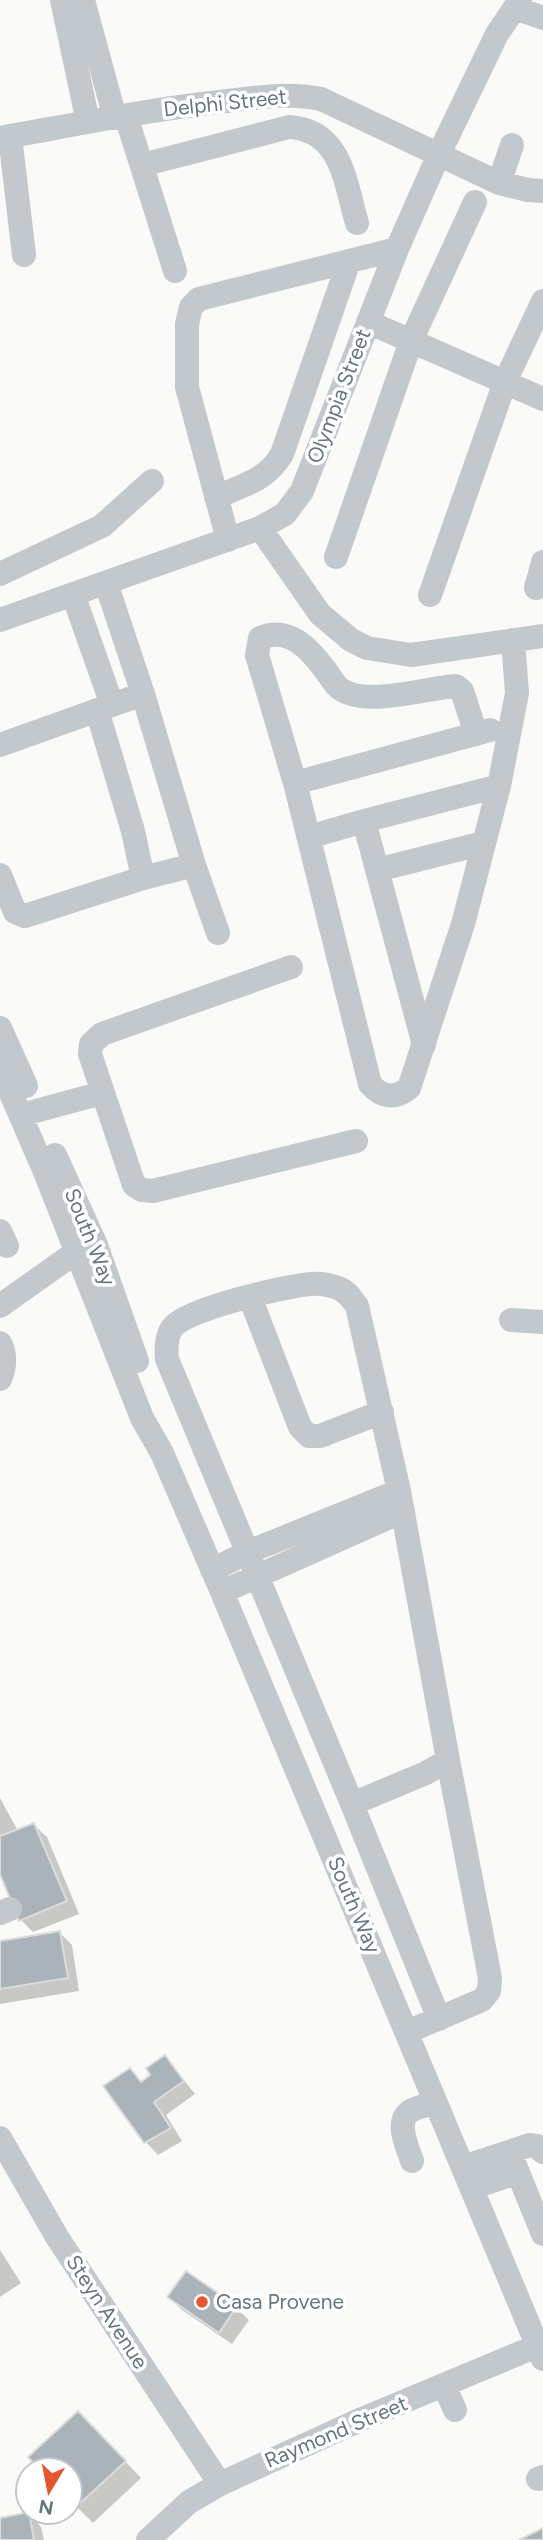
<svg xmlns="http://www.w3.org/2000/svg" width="543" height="2540" font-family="Figtree,sans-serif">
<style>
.shadow{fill:#0003}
.building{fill:#aab3b9;stroke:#dcdcda;stroke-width:2}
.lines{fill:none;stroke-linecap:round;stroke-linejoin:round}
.minor{stroke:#c3c8cc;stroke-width:24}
.poi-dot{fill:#e4572e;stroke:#fff;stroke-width:2.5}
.labels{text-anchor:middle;stroke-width:7;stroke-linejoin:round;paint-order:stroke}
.street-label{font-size:21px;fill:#657683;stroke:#fff}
.poi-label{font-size:21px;fill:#657683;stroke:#fff;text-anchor:start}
</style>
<rect width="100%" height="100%" fill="#fafaf8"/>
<path class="shadow" d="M0,1798L18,1831L34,1825L47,1837L79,1914L33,1932L21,1920L0,1869Z
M59,1932L72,1945L79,1991L0,2004V1942Z
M165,2057L195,2094L166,2115L182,2141L158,2155L146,2142L106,2087L130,2070L143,2083L152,2075Z
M0,2250L21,2283L0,2297Z
M186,2273L236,2308L249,2320L232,2344L182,2310L169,2297Z
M94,2429L141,2478L93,2523L70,2500V2470H42Z
M29,2514L41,2527L44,2540H0V2519Z"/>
<path class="building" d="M34,1823L67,1901L19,1921L0,1874V1836Z
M60,1931L68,1978L0,1989V1941Z
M165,2055L184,2081L154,2102L171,2128L144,2143L103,2086L130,2068L141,2082L150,2075L146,2068Z
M186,2271L237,2306L219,2333L167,2297Z
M78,2411L126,2461L75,2508L70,2502V2470H40L28,2457Z
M29,2512L34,2540H0V2518Z
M543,2528V2540H519Z"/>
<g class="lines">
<path class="minor" d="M62,0L88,122
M83,0L115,118
M515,8L543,18
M126,116L175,271
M10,136L24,255
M0,138C73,125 146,110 219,102C254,98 286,92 321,99L499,183L528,190L543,191
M142,165L289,127C342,130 345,183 357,223
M499,183L512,145
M368,322L543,399
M216,497C243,485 266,481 282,454L349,261
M260,528L320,614L351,640L367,648L411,655L543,636
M228,540L187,387V324L191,307L199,299L397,249
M336,557L411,341L475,202
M0,574L102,526L152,481
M106,583L143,694
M536,588L543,562
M430,595L505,382L543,301
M0,620L260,528L285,514L302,491L397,249L439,154L497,34L520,0
M112,705L143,694L194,865L218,933
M476,734L462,691L456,686C425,688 364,708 339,688C334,684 330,676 326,671C309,648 289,626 260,638L257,655L295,783L370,1084C382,1098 395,1099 409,1088L463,924L499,786L517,693L513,640
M0,745L112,705L73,594
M295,783L490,730
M364,821L499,786
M309,837L364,821L424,1045
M377,870L484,843
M0,875L15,912L25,916L143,878L133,831L97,710
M143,878L194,865
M291,967L102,1034L91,1044L90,1054L134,1185L142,1190L153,1191L356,1141
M0,1028L26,1086
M0,1068L45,1172L142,1418L162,1453L222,1592L543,2359
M21,1115L102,1093
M55,1155L96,1245L137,1361
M0,1231L7,1246
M250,1297L300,1427L309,1436H320L382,1412
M0,1306L76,1252L92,1246
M511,1320L543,1322
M0,1343C6,1354 5,1368 0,1379
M212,1570L248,1552L399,1491
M222,1592L403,1511
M352,1804L426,1773L448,1760L399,1491L357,1306C351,1298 347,1291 338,1288C330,1285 319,1283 311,1284C286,1286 185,1309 172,1328C166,1337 166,1349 167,1359L352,1804L439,2019
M0,1913L10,1909
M407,2032L482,2000L489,1991L490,1978L448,1760
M0,2138L57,2237L220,2484
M510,2153L543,2234
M412,2161C408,2148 395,2123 409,2112C416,2107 428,2105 436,2103
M463,2167L530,2145L537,2146L543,2152
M472,2188L518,2172
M444,2385L455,2410
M538,2479L543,2477
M148,2540L189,2502L220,2484L362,2419L537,2346"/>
</g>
<circle class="poi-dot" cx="202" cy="2302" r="7"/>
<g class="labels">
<g class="street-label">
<text transform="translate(225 103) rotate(-6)" y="7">Delphi Street</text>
<text transform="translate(339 396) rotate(-69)" y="7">Olympia Street</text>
<text transform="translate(90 1237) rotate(68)" y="7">South Way</text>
<text transform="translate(354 1905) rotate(67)" y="7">South Way</text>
<text transform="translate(107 2312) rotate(57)" y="7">Steyn Avenue</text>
<text transform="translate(336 2432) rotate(-23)" y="7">Raymond Street</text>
</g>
<g class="poi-label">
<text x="216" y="2309">Casa Provene</text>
</g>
</g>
<g transform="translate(49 2491) rotate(190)"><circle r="33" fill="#ffffff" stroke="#c1c8cd" stroke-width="2"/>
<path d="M0-5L12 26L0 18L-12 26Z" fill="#e4572e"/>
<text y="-10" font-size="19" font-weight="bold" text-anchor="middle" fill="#657683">N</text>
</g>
</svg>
